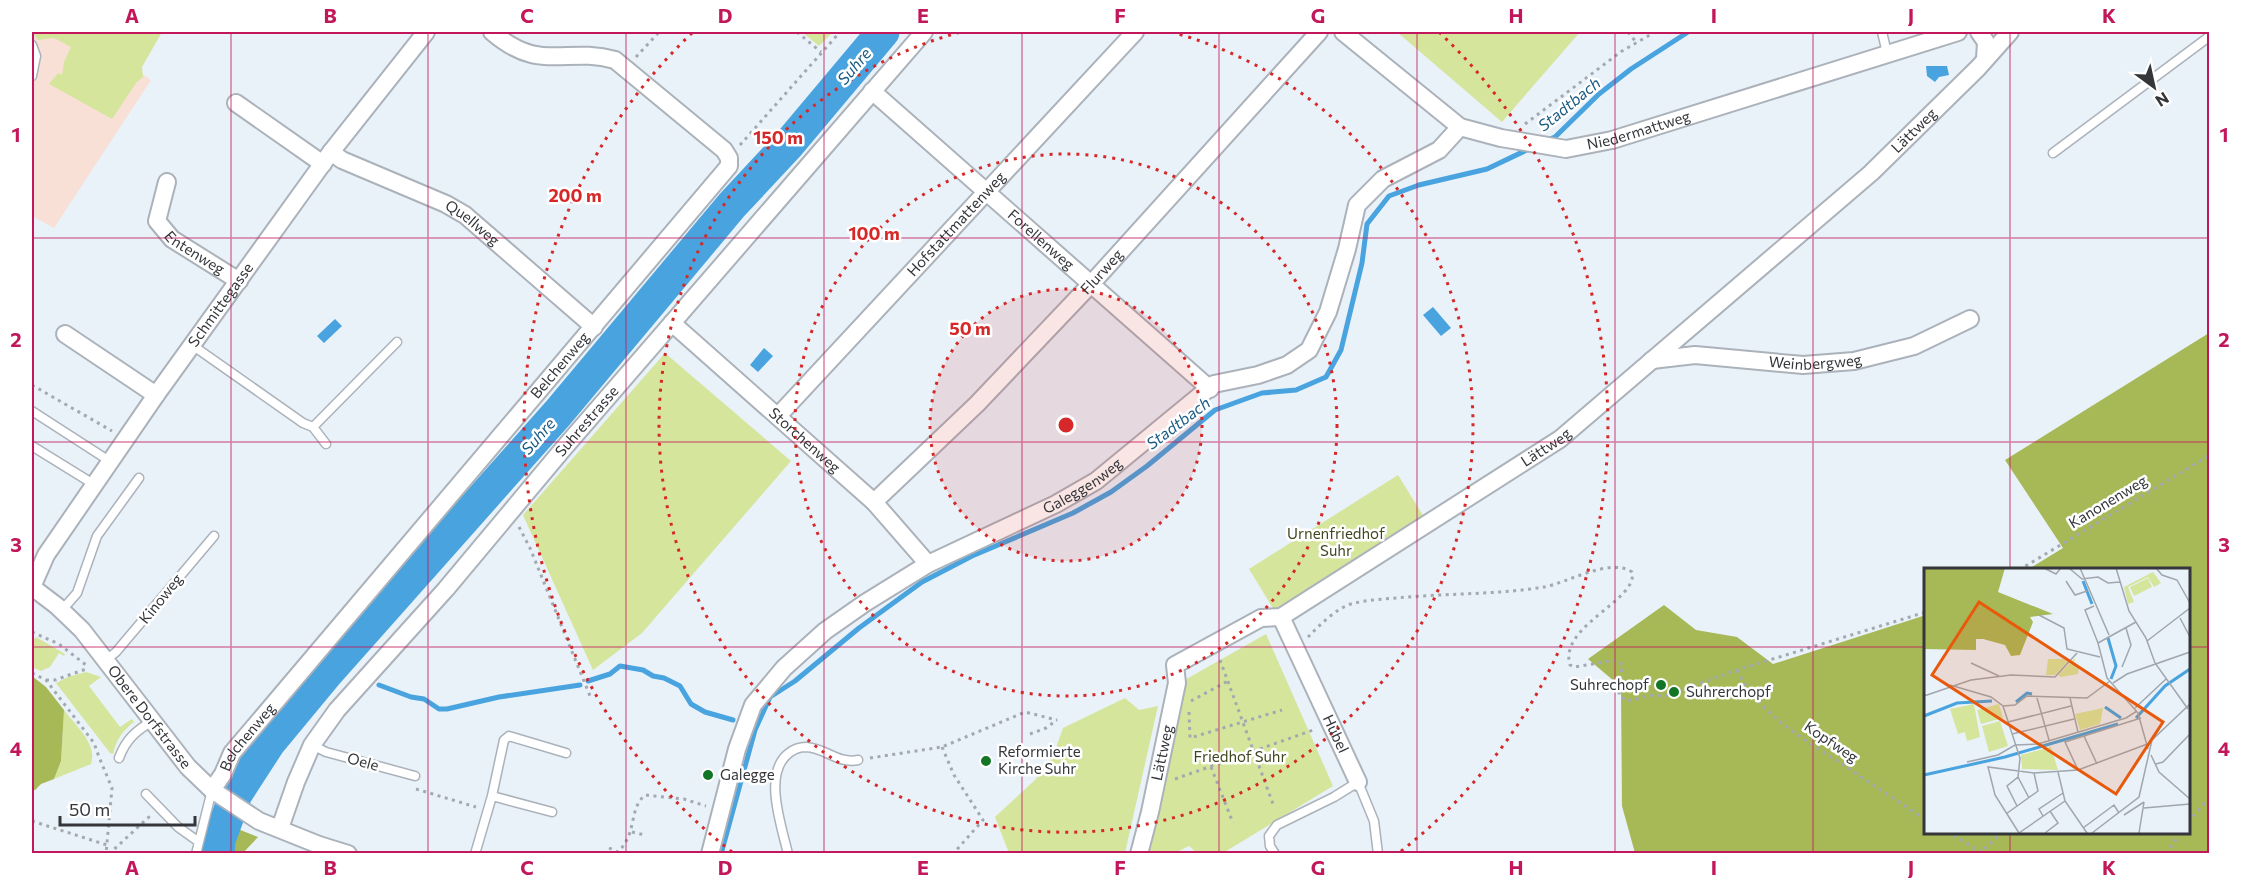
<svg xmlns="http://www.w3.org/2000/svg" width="2241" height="885" font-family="Commissioner,sans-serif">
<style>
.industrial{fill:#f9e0d7}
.green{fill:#d6e59c}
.forest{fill:#a7b857}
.water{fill:#48a3df}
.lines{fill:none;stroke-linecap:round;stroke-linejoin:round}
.stream{stroke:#48a3df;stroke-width:5}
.river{stroke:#48a3df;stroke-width:33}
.lane-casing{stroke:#abb2ba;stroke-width:11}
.street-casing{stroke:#abb2ba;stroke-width:20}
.path{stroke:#a3a9b0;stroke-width:3;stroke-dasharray:3 4.5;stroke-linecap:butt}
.lane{stroke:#fff;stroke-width:8}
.street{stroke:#fff;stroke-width:16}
.grid{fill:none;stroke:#c2185b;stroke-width:1.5;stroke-opacity:0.55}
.ring{fill:none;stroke:#d62828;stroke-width:3;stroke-dasharray:3 6}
.poi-dot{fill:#137526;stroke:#fff;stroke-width:2}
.labels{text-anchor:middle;stroke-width:5;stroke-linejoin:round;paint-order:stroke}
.street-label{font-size:15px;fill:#34363a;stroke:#fff}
.park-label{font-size:15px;fill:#3f461e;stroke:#fff}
.poi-label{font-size:15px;fill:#34363a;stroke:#fff;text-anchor:start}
.water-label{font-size:16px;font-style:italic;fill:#1a5b84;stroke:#fff}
.inset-river{fill:none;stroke:#48a3df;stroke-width:3}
.inset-road{fill:none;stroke:#a1a6ad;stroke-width:1.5}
.view{fill:#e8590c;fill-opacity:0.15;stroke:#e8590c;stroke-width:3}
.inset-edge{fill:none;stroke:#34363a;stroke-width:3}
.centre{fill:#d62828;stroke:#fff;stroke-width:3}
.ring-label{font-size:18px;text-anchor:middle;font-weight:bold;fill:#d62828;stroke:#fff;stroke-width:5;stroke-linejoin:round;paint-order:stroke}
.neatline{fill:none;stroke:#c2185b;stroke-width:2}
.grid-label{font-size:20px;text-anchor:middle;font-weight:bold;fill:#c2185b}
</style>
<rect width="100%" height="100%" fill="#e9f1f9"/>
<path class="industrial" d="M32,32H161L138,71L151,80L54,228L32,216Z"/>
<path class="green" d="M32,32H162L142,67L143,77L136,83L112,119L49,84L58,73L62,75L64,62L71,47L54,38L38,40Z
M802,32H833L819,46Z
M1397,32H1580L1502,122Z
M665,353L791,461L642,633L593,670L523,515Z
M1398,475L1424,517L1274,610L1249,569Z
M1266,634L1333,786L1223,853H1197L1189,846L1175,853L1147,854L1183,681Z
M36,637L65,654L64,656L59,653L50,667L41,671L32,667V641Z
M86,672L101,677L89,686L120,727L132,719L134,722C123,730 116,740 113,754L110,753L56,683L68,677Z
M1125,698L1139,710L1158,706L1125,853H1009L995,817L1036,779L1053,756L1063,728Z
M64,710C75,725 98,744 91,764L54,779L61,761Z"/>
<path class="forest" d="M2209,333V853H1635L1622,806L1621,687L1588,659L1664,605L1696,630L1737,637L1773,664L1926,615V832H2188V570H2027L2063,548L2005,460Z
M32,676L46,687L64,710L61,761L54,779L41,784L35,790H32Z
M215,812L238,829L258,837L243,853H204L206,837Z"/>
<path class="water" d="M1926,66H1947L1949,75L1939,77L1935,82L1927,76Z
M1433,307L1451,328L1441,336L1423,315Z
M335,319L342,326L324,343L317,336Z
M764,348L773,356L758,372L750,365Z"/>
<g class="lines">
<path class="stream" d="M1547,140L1555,137L1599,94L1631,69L1688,32
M588,681L610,674L620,666L643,670L653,676L664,678L680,686L691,704L705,712L733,720
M379,685L411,697L424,699L439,709H447L499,697L580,685
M721,854L755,730L770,697L795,681L859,628L922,582L972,556L1073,513L1111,492L1147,466L1215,410L1262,393L1296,390L1326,377L1341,350L1362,263L1367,224L1389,196L1419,185L1487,169L1531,148"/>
<path class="river" d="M218,854L219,840L236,794L269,743L327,673L558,413L732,205L789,144L883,32"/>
<g class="lane-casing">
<path id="lane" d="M1882,32L1887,53
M32,45L36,56L32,76
M2053,153L2210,36
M192,345L303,423L313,427L326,444
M32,411L111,462
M313,427L397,342
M32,446L95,485
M62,610L77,593L97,536L139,478
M106,660L116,652L214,536
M312,745L326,752L415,776
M119,758C126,739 136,731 152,721
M146,794L178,827L199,842
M492,796L552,812
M196,854L212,790
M475,854L492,796L504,740L509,736L566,753
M788,854C782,827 762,773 789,753C794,749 799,747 806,747C826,748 837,764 858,760
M1275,854L1270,846L1269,836L1277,825L1334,797L1358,782L1374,821L1378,854"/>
</g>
<g class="street-casing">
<g id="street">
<path id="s1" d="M1343,32L1460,127L1501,138L1566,149L1612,140L1958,32"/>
<path d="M1979,32L1986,42L1985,59"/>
<path id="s2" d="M872,91L1210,389"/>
<path d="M236,103L323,164"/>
<path id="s3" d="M331,152L342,160L446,204L465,215L594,327"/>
<path id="s4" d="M167,182L157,221L172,239L239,281"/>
<path id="s5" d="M672,323L874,502L928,564"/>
<path d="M65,334L156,395"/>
<path id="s6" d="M1652,360L1695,355L1803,365L1854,361L1914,346L1970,319"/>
<path id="s7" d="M778,416L1135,32"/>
<path id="s8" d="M874,502L977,404L1092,283L1319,32"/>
<path id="s9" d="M32,587L46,555L156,395L331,152L426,32"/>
<path id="s10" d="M32,587L57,606L82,630L188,767L212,790L259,821L319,845L348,854"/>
<path id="s11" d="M1281,617L1358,782"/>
<path id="s12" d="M212,790L223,774L232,753L729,166V158L724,150L615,60C565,46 541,74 492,32"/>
<path id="s13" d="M280,828L296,782L312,745L337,710L446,589L563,449L924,32"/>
<path id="s14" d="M710,854L737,749L753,705L784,668L825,631L865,603L928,564L1056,504L1096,481L1214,384L1258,375L1287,365L1309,350L1328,312L1347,249L1357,205L1383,179L1439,150L1460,127"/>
<path id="s15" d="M1139,854L1150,812L1177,683L1175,665L1261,618L1281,617L1560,439L1871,173L1978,68L2010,32"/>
</g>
</g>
<path class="path" d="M797,32L821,52
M1628,32L1636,42
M636,57L659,32
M1525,124L1622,51L1655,32
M740,145L840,32
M32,385L112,431
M519,527L530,548L590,696
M2019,570L2210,455
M32,632L59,644L86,665
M1308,637C1320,625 1335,609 1351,604C1366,600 1382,599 1397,598C1445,593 1496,595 1544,587C1567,583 1610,557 1632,572C1639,600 1558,626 1570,665L1574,667L1617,660L1622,665L1619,695L1627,701L1653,695L1665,696L1737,670L1926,612
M1220,660L1273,804
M1737,670C1757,713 1804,739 1842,764C1870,783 1898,801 1926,820
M32,673L46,680L94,743L99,757L112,788L106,854
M46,680H55L89,668
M1191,701L1228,681
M1189,712L1190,738L1282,710
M1030,734L1046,728L1057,720
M942,747L954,775L983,820L953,854
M870,758L942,747L1025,712L1057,720
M1211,767L1233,823
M1175,779L1316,729
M416,789L476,807
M32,821L107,845
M2188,822L2210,797
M632,832L645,835
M1947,832L1985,854
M609,848L618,852C638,832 628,810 645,795L684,799L706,806
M109,854L150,816
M1979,854L2002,832
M2166,854L2181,832"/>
<use href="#lane" class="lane"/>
<use href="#street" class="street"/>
</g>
<path class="grid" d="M231,32V854M428,32V854M626,32V854M824,32V854M1022,32V854M1219,32V854M1417,32V854M1615,32V854M1813,32V854M2010,32V570M32,238H2210M32,442H2210M32,647H1926M2188,647H2210M2010,832V854"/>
<circle cx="1066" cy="425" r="136" fill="#d62828" fill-opacity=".12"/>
<g class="ring">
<circle cx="1066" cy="425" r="136"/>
<circle cx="1066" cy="425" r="271"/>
<path d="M1171 32A407 407 0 1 1 961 32"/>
<path d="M732 852A542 542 0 0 1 693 32M1439 32A542 542 0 0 1 1400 852"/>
</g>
<g class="poi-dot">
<circle cx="1661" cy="685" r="6"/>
<circle cx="1674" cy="692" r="6"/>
<circle cx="986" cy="761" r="6"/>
<circle cx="708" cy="775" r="6"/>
</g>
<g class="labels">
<g class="street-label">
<text dy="5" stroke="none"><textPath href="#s1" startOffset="334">Niedermattweg</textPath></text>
<text dy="5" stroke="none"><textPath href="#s15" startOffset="1112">Lättweg</textPath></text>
<text dy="5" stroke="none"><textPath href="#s3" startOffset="159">Quellweg</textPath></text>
<text dy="5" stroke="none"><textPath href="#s7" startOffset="262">Hofstattmattenweg</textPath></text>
<text dy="5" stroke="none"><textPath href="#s2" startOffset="225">Forellenweg</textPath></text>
<text dy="5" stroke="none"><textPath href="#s4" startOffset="90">Entenweg</textPath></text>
<text dy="5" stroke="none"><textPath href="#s8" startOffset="324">Flurweg</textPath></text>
<text dy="5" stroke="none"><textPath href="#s9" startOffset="340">Schmittegasse</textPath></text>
<text dy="5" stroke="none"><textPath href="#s6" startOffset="164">Weinbergweg</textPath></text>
<text dy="5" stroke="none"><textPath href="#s12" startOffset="550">Belchenweg</textPath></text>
<text dy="5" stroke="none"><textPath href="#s13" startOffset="514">Suhrestrasse</textPath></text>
<text dy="5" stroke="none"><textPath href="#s5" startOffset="177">Storchenweg</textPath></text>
<text dy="5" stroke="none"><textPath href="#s15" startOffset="626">Lättweg</textPath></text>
<text dy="5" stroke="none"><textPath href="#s14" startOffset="555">Galeggenweg</textPath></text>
<text transform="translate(2108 502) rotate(-31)" y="5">Kanonenweg</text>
<text transform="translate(161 599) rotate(-51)" y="5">Kinoweg</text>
<text dy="5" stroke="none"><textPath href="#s10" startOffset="176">Obere Dorfstrasse</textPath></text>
<text dy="5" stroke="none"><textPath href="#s11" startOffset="129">Hübel</textPath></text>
<text dy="5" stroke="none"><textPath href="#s12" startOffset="64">Belchenweg</textPath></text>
<text transform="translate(1831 742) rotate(34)" y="5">Kopfweg</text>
<text dy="5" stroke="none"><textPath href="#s15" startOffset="104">Lättweg</textPath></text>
<text transform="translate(363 762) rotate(15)" y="5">Oele</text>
</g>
<g class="park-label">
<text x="1336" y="539">Urnenfriedhof<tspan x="1336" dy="17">Suhr</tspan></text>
<text x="1240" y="762">Friedhof Suhr</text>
</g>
<g class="poi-label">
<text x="1649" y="690" text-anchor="end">Suhrechopf</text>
<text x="1686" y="697">Suhrerchopf</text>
<text x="998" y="757">Reformierte<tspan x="998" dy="17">Kirche Suhr</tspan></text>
<text x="720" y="780">Galegge</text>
</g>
<g class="water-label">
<text transform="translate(854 66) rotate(-50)" y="6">Suhre</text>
<text transform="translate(1569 104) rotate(-39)" y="6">Stadtbach</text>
<text transform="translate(1178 423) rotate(-37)" y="6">Stadtbach</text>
<text transform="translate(538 436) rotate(-49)" y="6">Suhre</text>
</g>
</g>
<g transform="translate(1924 568)">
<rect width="266" height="266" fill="#e9f1f9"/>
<path d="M229,4L237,15L230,19L224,9L204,19L210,34L204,36L200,19ZM224,10L228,19L210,28L206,19ZM151,90L150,97L155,98L154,106L137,109L134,107ZM124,91H139L144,94L131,107H122ZM50,136L56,169L43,173L41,164L34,166L26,141ZM75,136L79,150L57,156L53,142ZM179,140L176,156L156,162L151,146ZM76,153L84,178L65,184L58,158ZM127,179L134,202L98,201L97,187Z" fill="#d6e59c"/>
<path d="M0,0H81L74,24L129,46L106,49L109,54L96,87L87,88L81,77L59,71H52V82L0,81Z" fill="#a7b857"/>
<path class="inset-river" d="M159,13L168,36M184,70L192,98L187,111M92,134L103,125L108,126M181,139L197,150M0,148L33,135L68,133M212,150L241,118L266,101M0,207L81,189L194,156"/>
<path class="inset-road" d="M120,0L132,6L137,0M145,0L158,11L174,9L184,15L196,14M156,0L185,67M192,0L205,43L222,70L231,95L264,141M232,0L238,7L253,12L266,35M142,13L151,27L163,23M170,38L161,42L174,75M115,47L140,60L143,81L176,89M256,50L266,69M223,73L266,40M174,75L183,110L214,145L224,181M174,75L212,54M47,95L75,108M198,99L207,77L202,60M189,115L203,106L266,84M26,117L67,129L79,138L96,190L94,209L83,218L93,238M0,128L47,112L87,107L131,109L153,85M113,130L125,172M146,130L154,164M79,138L91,137L103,128L163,130L186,113M211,140L242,111M84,154L147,138M88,166L150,151M160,168L173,196M227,187L235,204L266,231M43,194L74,187L91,177L114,176L202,150L213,143M232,196L239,194L266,166M154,202L141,174L217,150M134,204L141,233L163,265M94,209L105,230M220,240L266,236M82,246L114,223L110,205M200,247L220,234M119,248L115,241L139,225M159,260L190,237L195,245M95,265L71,227L64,199L110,205L154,202L226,175M95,265L141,233M121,265L134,255L126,243M168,265L215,229L228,172L266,136M215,265L220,234"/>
<path class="view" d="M55,34L239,154L192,226L8,107Z"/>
<rect width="266" height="266" class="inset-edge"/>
</g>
<circle cx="1066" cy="425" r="9" class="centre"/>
<g class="ring-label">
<text x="778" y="144">150 m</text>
<text x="575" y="202">200 m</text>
<text x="874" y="240">100 m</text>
<text x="970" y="335">50 m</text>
</g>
<rect width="2241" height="885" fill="none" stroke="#ffffff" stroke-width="66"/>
<g transform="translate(2154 87) rotate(147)" stroke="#ffffff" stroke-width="4.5" paint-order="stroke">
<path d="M0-4.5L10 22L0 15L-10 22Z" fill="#34363a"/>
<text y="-9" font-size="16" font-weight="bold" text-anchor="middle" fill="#34363a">N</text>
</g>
<path d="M60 816v9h135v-9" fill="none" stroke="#34363a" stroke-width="3"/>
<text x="69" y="816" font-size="18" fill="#34363a" stroke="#ffffff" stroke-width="4.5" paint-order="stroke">50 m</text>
<rect x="33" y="33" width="2175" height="819" class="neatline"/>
<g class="grid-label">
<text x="132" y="23">A</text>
<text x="330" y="23">B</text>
<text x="527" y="23">C</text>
<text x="725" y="23">D</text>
<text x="923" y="23">E</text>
<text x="1120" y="23">F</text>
<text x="1318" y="23">G</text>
<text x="1516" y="23">H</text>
<text x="1714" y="23">I</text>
<text x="1911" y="23">J</text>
<text x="2109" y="23">K</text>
<text x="16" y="142">1</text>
<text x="2224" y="142">1</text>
<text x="16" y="347">2</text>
<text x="2224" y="347">2</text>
<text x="16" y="552">3</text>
<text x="2224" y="552">3</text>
<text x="16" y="756">4</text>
<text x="2224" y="756">4</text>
<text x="132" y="875">A</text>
<text x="330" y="875">B</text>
<text x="527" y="875">C</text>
<text x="725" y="875">D</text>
<text x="923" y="875">E</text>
<text x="1120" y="875">F</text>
<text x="1318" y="875">G</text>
<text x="1516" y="875">H</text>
<text x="1714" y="875">I</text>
<text x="1911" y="875">J</text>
<text x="2109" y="875">K</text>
</g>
</svg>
